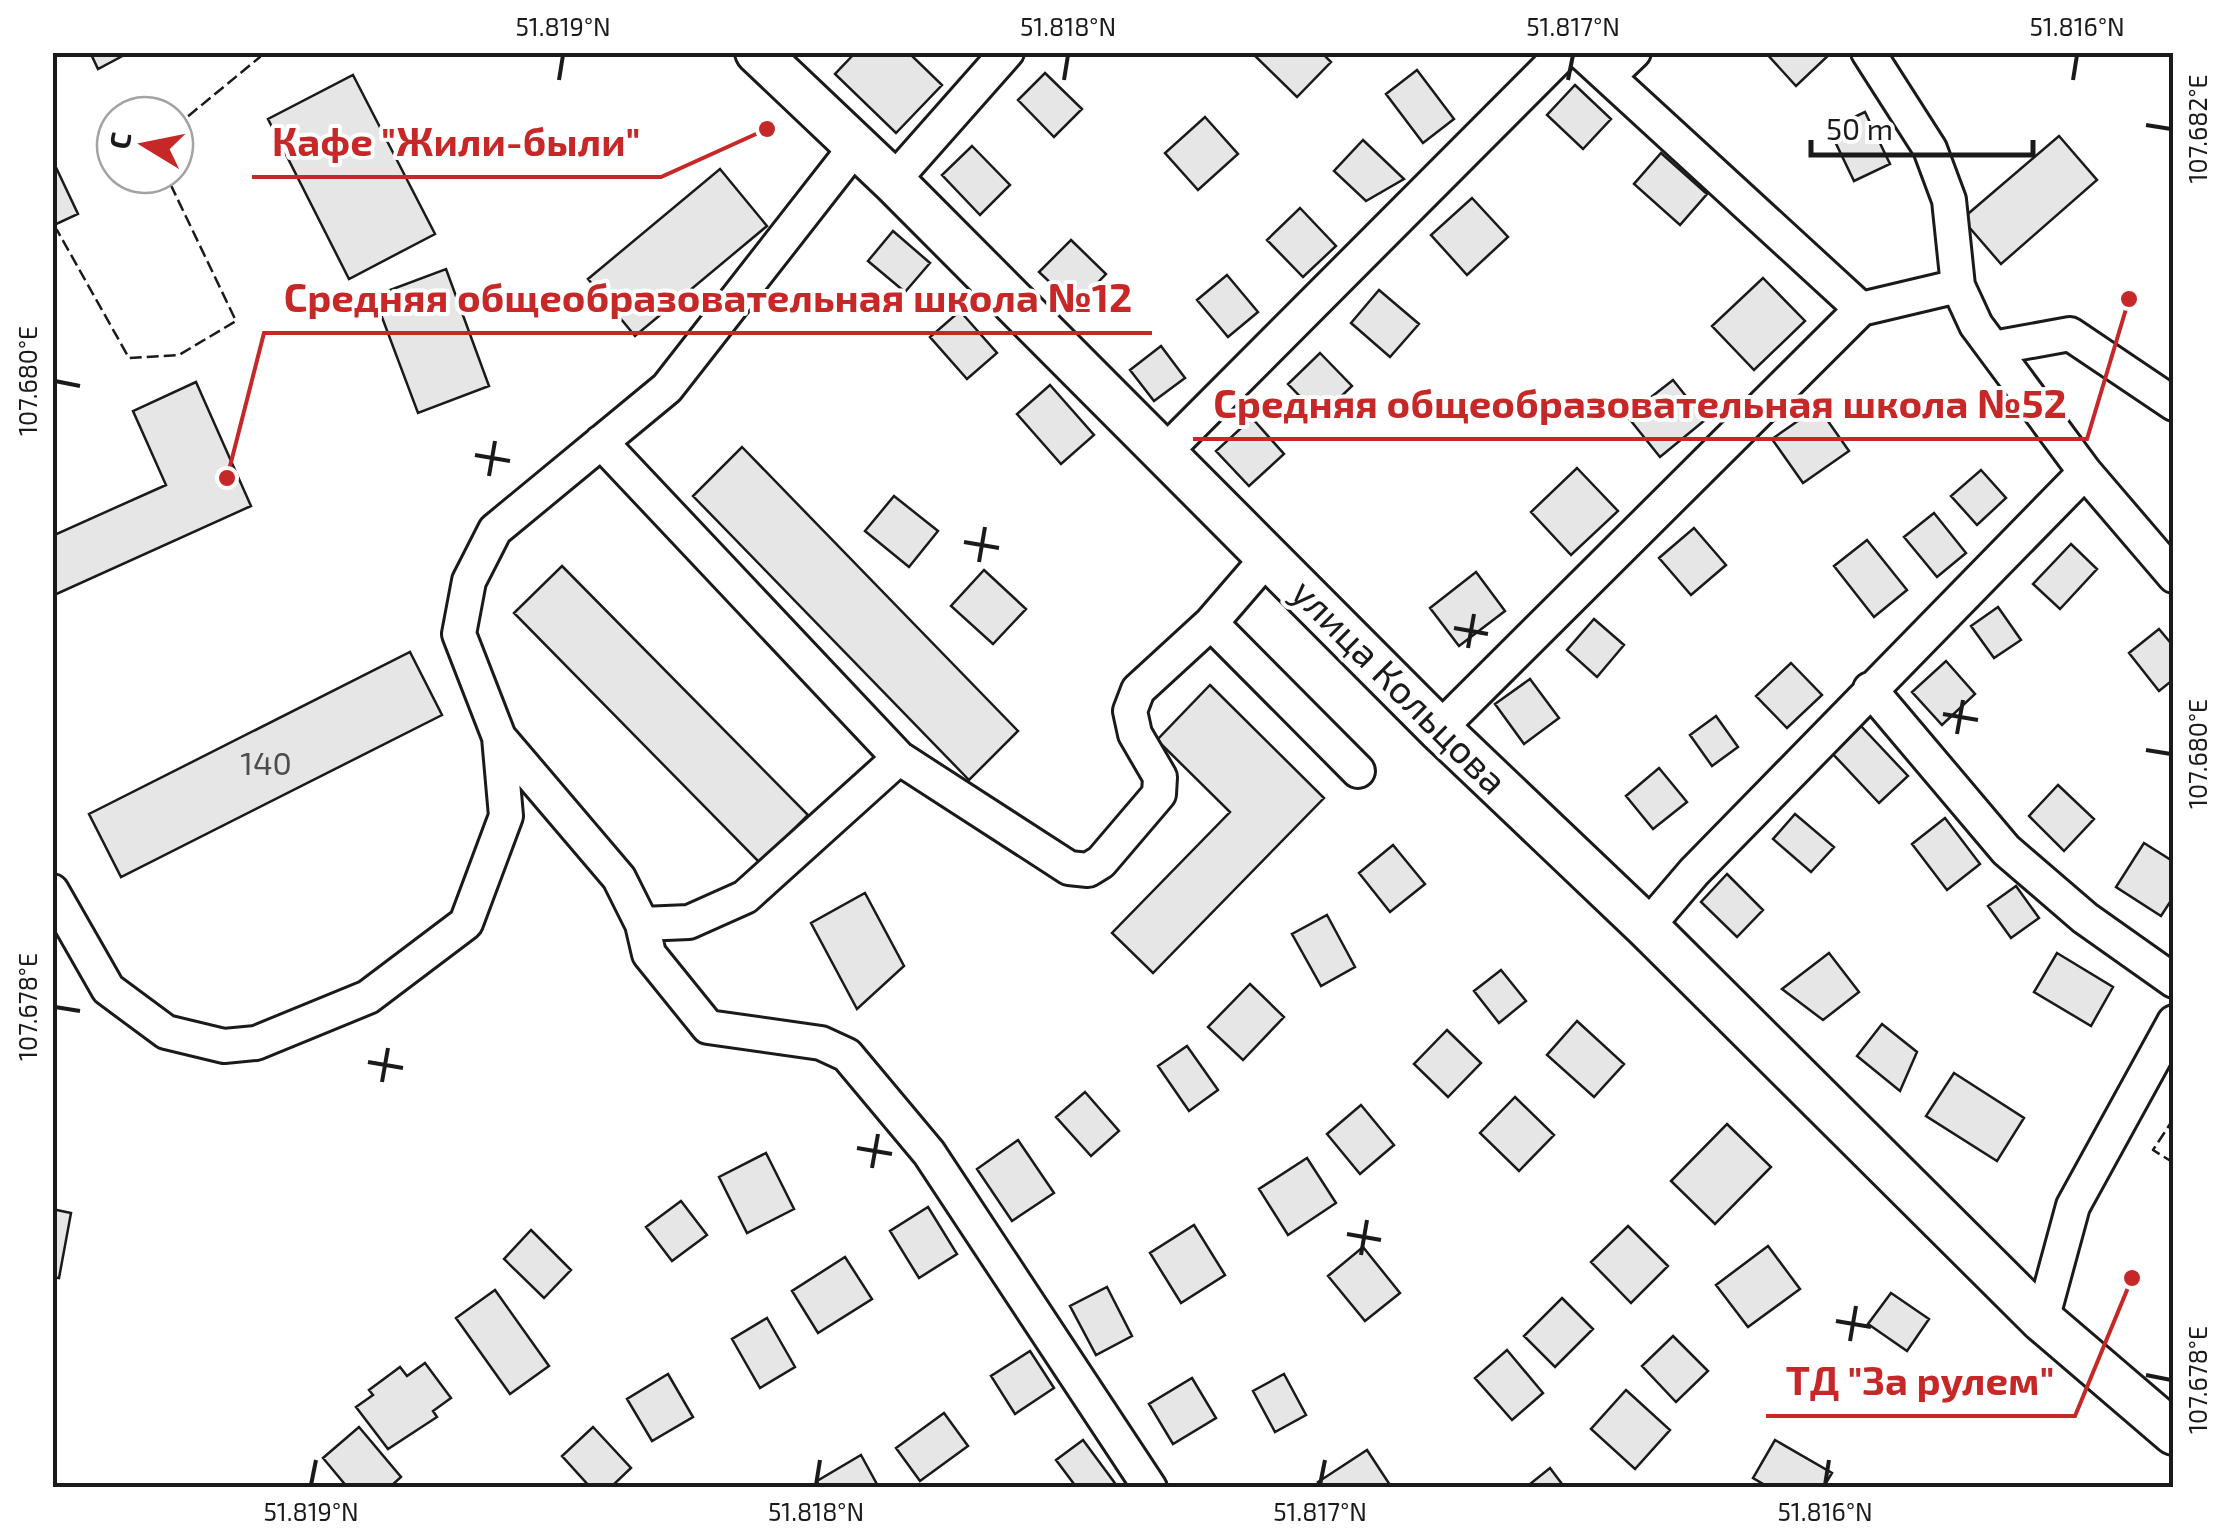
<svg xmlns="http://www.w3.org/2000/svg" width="2226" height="1540" font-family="'Exo 2',sans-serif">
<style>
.building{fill:#e6e6e6;stroke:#1a1a1a;stroke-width:2.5}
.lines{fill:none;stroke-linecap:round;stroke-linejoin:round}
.minor-casing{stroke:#1a1a1a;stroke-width:38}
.major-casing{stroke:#1a1a1a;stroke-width:48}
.minor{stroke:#fff;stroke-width:32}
.major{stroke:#fff;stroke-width:42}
.fence{stroke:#1a1a1a;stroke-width:2.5;stroke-dasharray:12 5;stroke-linecap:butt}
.ticks{fill:none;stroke:#1a1a1a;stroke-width:4}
.labels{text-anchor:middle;stroke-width:8;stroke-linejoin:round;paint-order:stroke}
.number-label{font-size:32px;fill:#4d4d4d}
.street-label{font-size:38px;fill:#1a1a1a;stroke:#fff}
.leader{fill:none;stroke:#c62828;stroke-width:4}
.callout-dot{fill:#c62828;stroke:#fff;stroke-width:4}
.callout-label{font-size:40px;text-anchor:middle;font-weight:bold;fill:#c62828;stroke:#fff;stroke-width:8;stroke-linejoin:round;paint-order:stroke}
.neatline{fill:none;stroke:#1a1a1a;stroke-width:4}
.ticks-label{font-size:25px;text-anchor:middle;fill:#1a1a1a}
</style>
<rect width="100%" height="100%" fill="#fff"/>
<path class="building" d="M90,52H130L98,69Z
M856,52H908L942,85L896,133L835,74Z
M1251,52H1321L1331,62L1297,97Z
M1765,52H1832L1796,86Z
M1417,70L1454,119L1423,143L1386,94Z
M1045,73L1082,109L1054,137L1018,100Z
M353,75L435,234L349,279L268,119Z
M1575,85L1611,119L1583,149L1547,115Z
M1865,112L1890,164L1854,181L1829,129Z
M1205,117L1238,154L1198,190L1165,153Z
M2059,136L2097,180L2001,264L1962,219Z
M1363,140L1404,179L1366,201L1334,171Z
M972,146L1010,185L980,215L942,175Z
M1661,153L1707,194L1680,225L1634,184Z
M52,159L78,214L52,226Z
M720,169L767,226L635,336L588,279Z
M1472,198L1508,237L1467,275L1431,235Z
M1300,208L1336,246L1303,277L1267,240Z
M893,231L930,263L905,292L868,261Z
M1071,240L1106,274L1075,306L1039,272Z
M446,269L489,386L418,413L374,296Z
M1227,275L1258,312L1228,337L1197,300Z
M1763,278L1805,321L1754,370L1712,326Z
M1379,290L1419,324L1390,357L1351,323Z
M960,311L997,353L967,379L930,337Z
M1161,346L1185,378L1154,401L1130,370Z
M1320,353L1352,386L1320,417L1288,384Z
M1673,380L1705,420L1660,457L1627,416Z
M196,382L251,506L52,596V536L166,485L133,411Z
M1050,385L1094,435L1061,464L1017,414Z
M1818,407L1849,451L1803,483L1772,439Z
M1252,418L1284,454L1249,486L1216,451Z
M742,447L1018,731L969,780L693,496Z
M1577,468L1618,511L1571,555L1531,512Z
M1981,470L2006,498L1977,525L1951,496Z
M894,496L938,531L909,567L865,531Z
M1934,513L1966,553L1937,577L1904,537Z
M1694,528L1726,565L1691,595L1659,558Z
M1867,540L1907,590L1874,617L1834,566Z
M2071,544L2097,569L2060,609L2033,584Z
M562,566L808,815L760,863L514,613Z
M984,570L1026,609L993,644L951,606Z
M1476,572L1505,611L1459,646L1430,608Z
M1998,607L2021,640L1994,658L1971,626Z
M1594,619L1624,645L1597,677L1567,650Z
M2159,629L2174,647V679L2159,691L2129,653Z
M410,652L442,715L121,877L89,814Z
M1946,661L1975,694L1942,725L1912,692Z
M1791,663L1822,695L1787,728L1756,696Z
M1530,679L1559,718L1524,744L1495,704Z
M1210,685L1324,798L1153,973L1112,933L1230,812L1157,740Z
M1716,716L1738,747L1712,766L1690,735Z
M1860,725L1908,776L1879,803L1831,752Z
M1659,768L1687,802L1653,829L1626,796Z
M2058,785L2094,819L2064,851L2029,816Z
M1795,814L1834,847L1811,872L1773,839Z
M1945,818L1980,864L1947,890L1912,844Z
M2144,843L2174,862V896L2161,916L2116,887Z
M1393,845L1425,884L1390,912L1359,873Z
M1727,874L1763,910L1737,937L1701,902Z
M2016,886L2039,918L2011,938L1988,906Z
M865,893L904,966L857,1009L811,923Z
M1327,915L1355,967L1321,986L1292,934Z
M1829,953L1859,992L1823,1020L1782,989Z
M2057,953L2113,987L2091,1026L2034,992Z
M1501,970L1526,1001L1499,1023L1474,991Z
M1250,984L1284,1017L1243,1060L1208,1027Z
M1577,1021L1624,1064L1594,1097L1547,1055Z
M1882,1024L1917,1052L1900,1091L1857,1056Z
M1447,1030L1481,1063L1448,1097L1414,1064Z
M1187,1046L1218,1090L1189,1111L1158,1066Z
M1954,1073L2024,1118L1997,1161L1926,1116Z
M1085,1092L1119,1131L1091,1156L1056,1117Z
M1515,1097L1554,1135L1519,1171L1480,1133Z
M1361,1105L1394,1145L1360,1174L1327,1134Z
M1727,1124L1771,1167L1715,1224L1671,1181Z
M1018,1140L1054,1193L1012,1221L977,1169Z
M766,1153L794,1209L747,1233L719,1177Z
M1307,1158L1336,1203L1288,1235L1259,1189Z
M681,1201L707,1235L672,1261L646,1227Z
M928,1207L957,1254L919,1278L890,1231Z
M52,1209L71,1213L59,1278L52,1277Z
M1194,1225L1225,1275L1181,1303L1150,1253Z
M1628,1226L1668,1266L1631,1303L1591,1262Z
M531,1230L571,1270L544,1298L504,1259Z
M1768,1246L1800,1289L1748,1327L1716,1285Z
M1363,1247L1400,1293L1365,1321L1328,1276Z
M845,1257L872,1299L818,1333L792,1291Z
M1107,1287L1132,1336L1096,1355L1070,1306Z
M495,1290L549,1366L510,1394L456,1318Z
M1891,1293L1929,1319L1907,1351L1868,1324Z
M1562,1298L1593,1329L1555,1367L1524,1336Z
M767,1318L795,1367L760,1388L732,1339Z
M1673,1336L1708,1371L1676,1402L1642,1366Z
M1507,1350L1543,1393L1512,1420L1475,1378Z
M1030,1351L1054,1388L1015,1414L991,1376Z
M425,1363L451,1398L433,1411L437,1417L388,1449L356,1407L373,1395L369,1390L400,1367L407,1376Z
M668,1374L693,1417L652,1441L627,1399Z
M1284,1374L1306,1415L1275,1432L1253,1391Z
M1192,1378L1216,1418L1173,1444L1149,1404Z
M1626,1390L1670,1430L1635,1469L1591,1429Z
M944,1413L968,1446L920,1481L896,1448Z
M359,1427L401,1477L389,1488H348L323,1458Z
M593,1427L631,1468L610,1488H591L562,1456Z
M1083,1440L1117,1486L1115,1488H1077L1056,1460Z
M1775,1440L1832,1473L1823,1488H1770L1753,1478Z
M1367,1450L1392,1488H1322L1318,1482Z
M861,1455L879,1488H820L817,1481Z
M1550,1468L1565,1488H1525Z"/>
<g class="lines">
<g class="minor-casing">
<path id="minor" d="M1581,52L1861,309
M1868,52L1930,149L1949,200L1958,286L1976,325L2085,472L2174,576
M1610,75L1634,52
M893,181L1007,52
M1861,309L1958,286
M1993,348L2070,334L2174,404
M601,442L899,758L1069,868L1088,870L1101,862L1159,794L1160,777L1135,734L1130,711L1138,690L1211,623L1268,557
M1163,454L1564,52
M1211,623L1358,771
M1870,689L2006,850L2085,918L2174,981
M1439,729L1861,309
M499,737L619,878L642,924L649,954L708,1027L821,1043L847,1055L929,1153L1150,1488
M52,891L108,989L166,1032L224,1046L256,1043L368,997L466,923L506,816L499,737L459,634L469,581L495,530L667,388L856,146
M642,924L689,922L745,897L899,758
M1647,927L1694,872L2085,472
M2042,1320L2073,1206L2174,1022"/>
</g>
<g class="major-casing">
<path id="major" d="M757,52L893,181L1439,729L1647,927L2042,1320L2174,1433"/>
</g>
<use href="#minor" class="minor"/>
<use href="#major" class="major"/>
<path class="fence" d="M175,127L260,57L259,52
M52,232L57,230L129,358L179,355L236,321L166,175
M2174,1118L2153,1150L2174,1163"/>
</g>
<path class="ticks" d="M559,80L563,55M1064,80L1068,55M1568,80L1573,55M2073,80L2077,55M2146,125L2171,129M55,381L80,386M475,455L510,461M489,476L495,441M964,542L999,548M979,562L985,527M1454,628L1488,634M1468,648L1474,614M1943,714L1978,720M1957,734L1963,700M2146,750L2171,754M55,1007L80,1011M368,1062L403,1068M382,1082L388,1048M857,1148L892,1154M872,1168L878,1134M1347,1234L1381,1240M1361,1255L1367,1220M1836,1321L1871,1327M1850,1341L1856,1306M2146,1375L2171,1380M311,1485L316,1460M816,1485L820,1460M1320,1485L1325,1460M1825,1485L1829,1460"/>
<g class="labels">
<g class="number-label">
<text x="266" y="775">140</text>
</g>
<g class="street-label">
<text transform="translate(1399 687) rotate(45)" y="13">улица Кольцова</text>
</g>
</g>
<path class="leader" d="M767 129L661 177H252M227 478L264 333H1152M2129 299L2087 439H1193M2132 1278L2075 1416H1766"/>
<g class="callout-dot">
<circle cx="767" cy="129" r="10"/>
<circle cx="227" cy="478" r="10"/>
<circle cx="2129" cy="299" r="10"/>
<circle cx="2132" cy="1278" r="10"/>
</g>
<g class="callout-label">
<text x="456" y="156">Кафе "Жили-были"</text>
<text x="708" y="312">Средняя общеобразовательная школа №12</text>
<text x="1640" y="418">Средняя общеобразовательная школа №52</text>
<text x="1920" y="1395">ТД "За рулем"</text>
</g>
<rect width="2226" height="1540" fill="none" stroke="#ffffff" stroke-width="110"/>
<g transform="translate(145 145) rotate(280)"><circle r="48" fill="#ffffff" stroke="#a3a3a3" stroke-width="2.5"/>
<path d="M0-8L18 38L0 25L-18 38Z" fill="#c62828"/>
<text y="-15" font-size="28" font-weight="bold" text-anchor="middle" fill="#1a1a1a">С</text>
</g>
<path d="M1811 140v15h222v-15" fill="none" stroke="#1a1a1a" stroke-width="5"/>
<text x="1826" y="140" font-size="30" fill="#1a1a1a" stroke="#ffffff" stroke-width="8" paint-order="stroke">50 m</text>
<rect x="55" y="55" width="2116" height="1430" class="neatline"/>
<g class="ticks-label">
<text x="563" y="36">51.819°N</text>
<text x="1068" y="36">51.818°N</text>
<text x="1573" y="36">51.817°N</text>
<text x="2077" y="36">51.816°N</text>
<text transform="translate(2198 129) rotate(-90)" y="9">107.682°E</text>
<text transform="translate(28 381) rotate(-90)" y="9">107.680°E</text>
<text transform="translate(2198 754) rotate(-90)" y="9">107.680°E</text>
<text transform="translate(28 1007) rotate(-90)" y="9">107.678°E</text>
<text transform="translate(2198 1380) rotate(-90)" y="9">107.678°E</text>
<text x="311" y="1521">51.819°N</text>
<text x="816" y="1521">51.818°N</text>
<text x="1320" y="1521">51.817°N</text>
<text x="1825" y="1521">51.816°N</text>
</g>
</svg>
